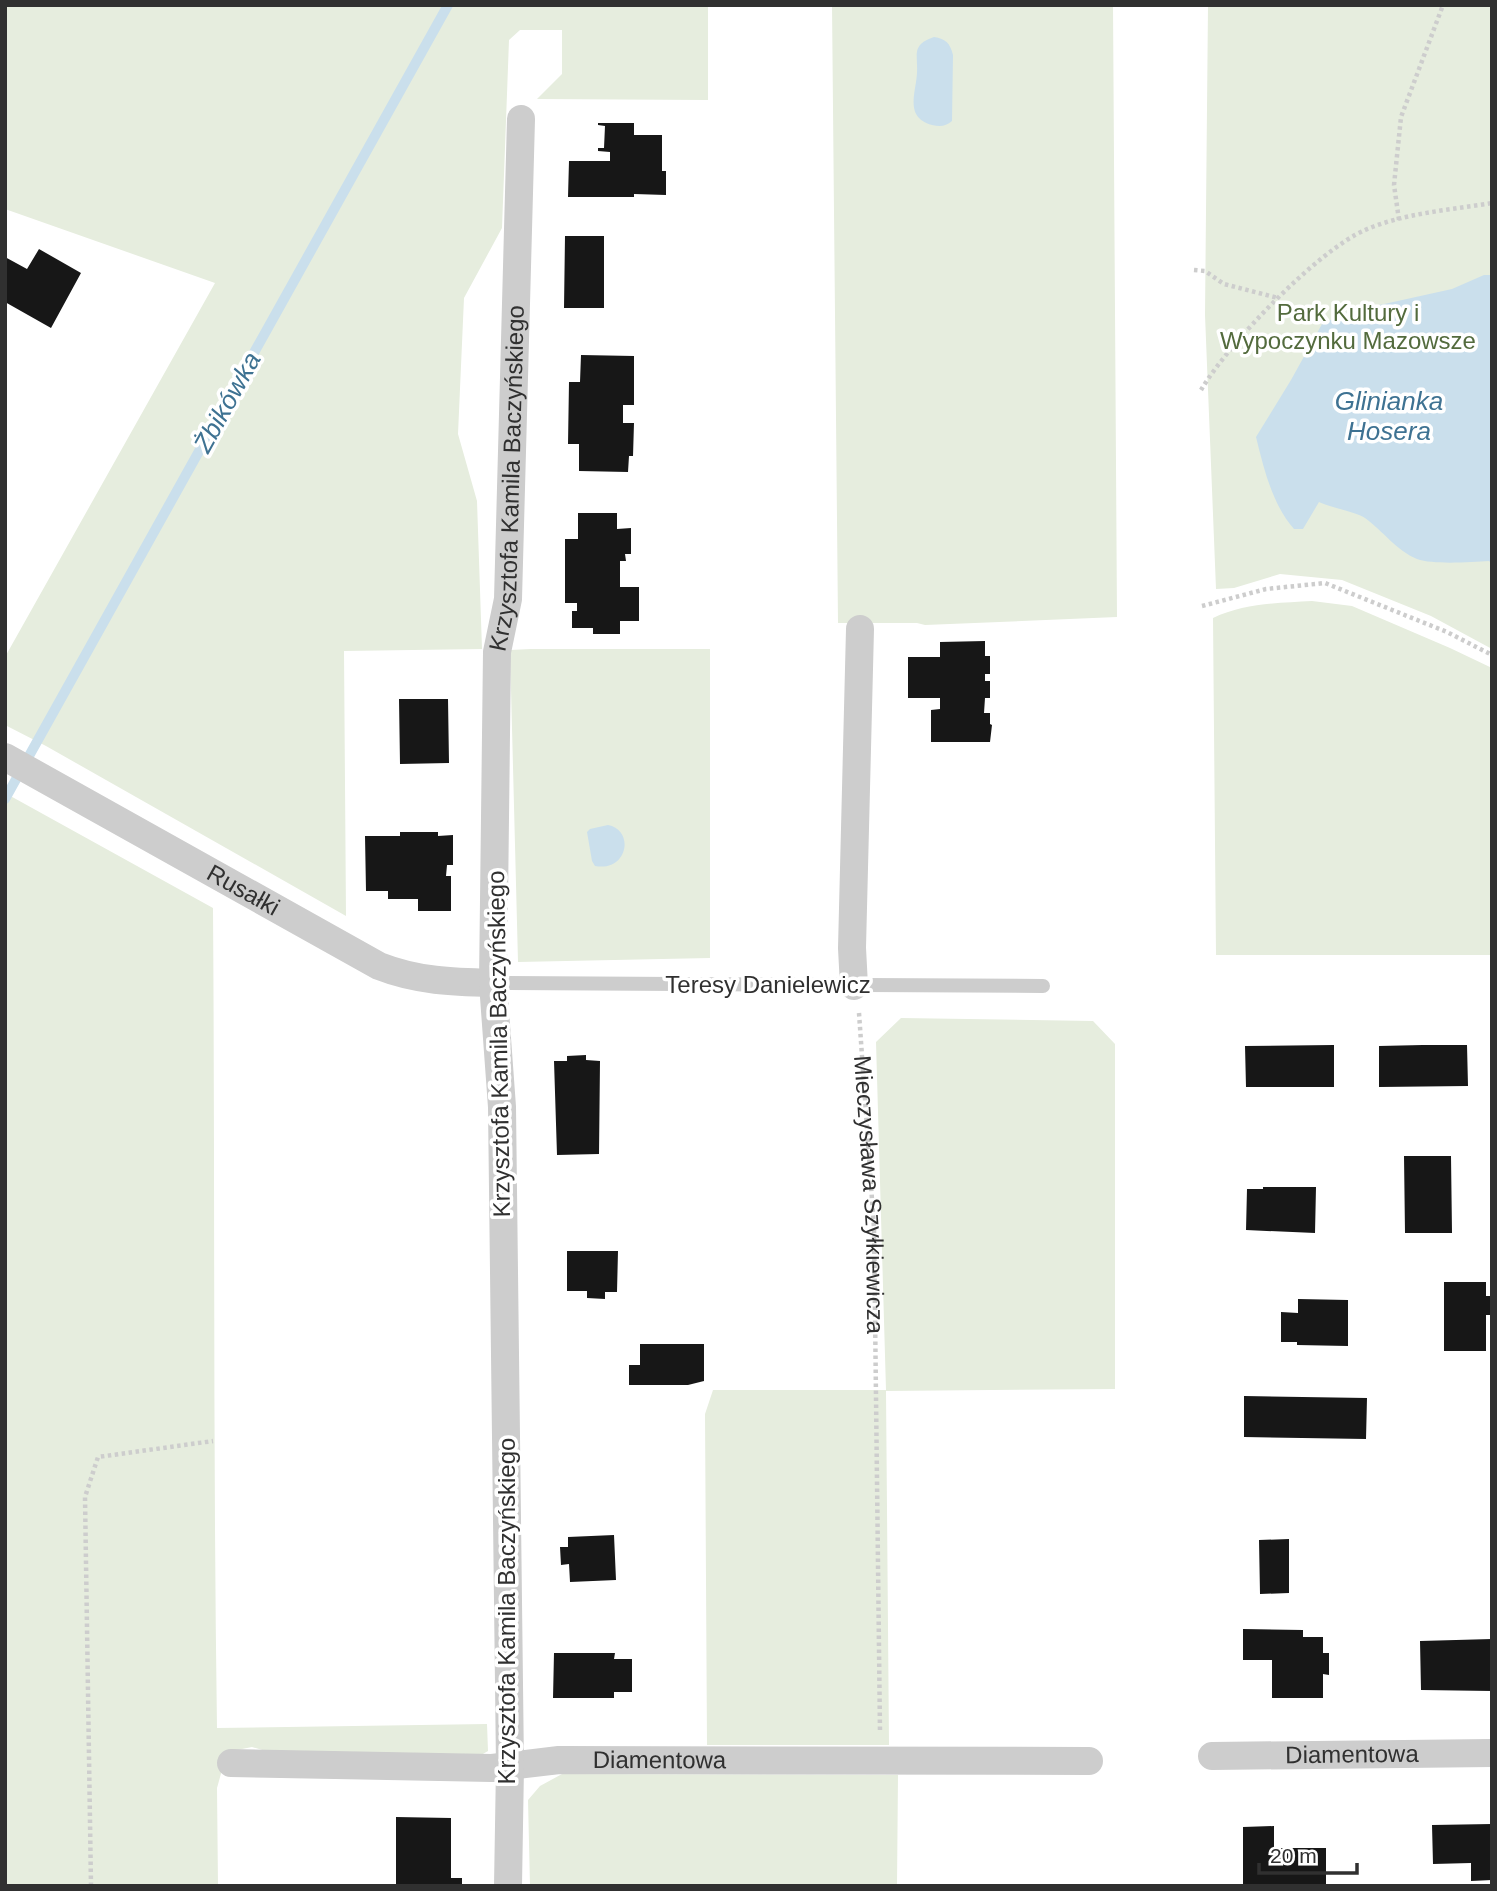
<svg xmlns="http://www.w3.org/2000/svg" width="1497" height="1891" font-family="Arial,sans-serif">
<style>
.green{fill:#e6edde}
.water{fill:#cadfec}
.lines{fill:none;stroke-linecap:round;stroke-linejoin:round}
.stream{stroke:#cadfec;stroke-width:10}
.building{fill:#171717}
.path{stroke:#cdcdcd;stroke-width:4.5;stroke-dasharray:3.5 3.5;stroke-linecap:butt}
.service{stroke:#cdcdcd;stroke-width:14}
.minor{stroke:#cdcdcd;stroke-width:28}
.labels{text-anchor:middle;stroke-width:7;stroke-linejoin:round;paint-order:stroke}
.park-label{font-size:24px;fill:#536b3d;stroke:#fff}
.street-label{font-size:24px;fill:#303030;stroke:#fff}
.water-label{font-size:26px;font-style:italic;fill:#3e7292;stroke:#fff}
</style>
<rect width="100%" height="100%" fill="#fff"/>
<path class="green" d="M5,5H708V100L537,99L562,74V30H520L509,40L502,228L464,298L458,434L477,501L482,649L344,651L346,916L46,746L5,725V657L215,283L5,209Z
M832,5H1113L1117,617L925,625L917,623H838Z
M1208,5H1492V649L1431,616L1342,580L1280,574L1234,588L1216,589L1205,315Z
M1312,601L1352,606L1450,648L1492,668V955H1216L1213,618C1244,603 1278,603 1312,601Z
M531,649H710V958L518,962L510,650Z
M5,793L213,908C215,1182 213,1455 217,1728L487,1724L488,1751L476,1758L279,1755L252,1747L227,1752L217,1788L218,1886H5Z
M901,1018L1093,1021L1115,1044V1389L886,1391L889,1745H707L705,1414L713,1390H886L876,1042Z
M562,1774L898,1775L897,1886H530L528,1800L540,1786Z"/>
<path class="water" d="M934,37C946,39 950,43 953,55L952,121C946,126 941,127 932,125C904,117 916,93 917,73C918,54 911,45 934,37Z
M1484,275H1492V564L1489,561C1471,562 1434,565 1417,559C1397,551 1383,531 1365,518C1358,513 1330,507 1319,502L1303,529H1294C1272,504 1264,469 1256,437L1291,380L1322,324L1348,312L1452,289Z
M608,825C635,830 628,872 595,866L592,861L587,832L590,829Z"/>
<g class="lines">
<path class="stream" d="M5,799L448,5"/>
</g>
<path class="building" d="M598,123H634V135H662V171H666V195L634,194V197H568L569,161H610V152L598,151V148H604L605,126L598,125Z
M565,236H604V308H564Z
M39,249L81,273L51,328L5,302V257L27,269Z
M581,355L634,356V405H623V423H634L633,456H629L628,472L579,471V444H568L569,382H580Z
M578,513H617V529L631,528V554H625L626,561H620V587H639V621H620V634H593V628H572V611H577V603H565V539H578Z
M985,641V656H990V674H985V681H990V698H985L984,713H990V724L992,725L990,742H931V710L940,709V698H908V657H940V642Z
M399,699H448L449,763L400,764Z
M400,832H438V836L453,835V865H447L446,876H451V911H418V899H388V891H366L365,836H400Z
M1334,1045V1087H1246L1245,1046Z
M1423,1045H1467L1468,1086L1379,1087V1046Z
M586,1055V1060L600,1061L599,1154L557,1155L554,1061H567V1056Z
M1404,1156H1451L1452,1233H1405Z
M1263,1187H1316L1315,1233L1246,1230L1247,1189H1263Z
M567,1251H618L617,1292H605V1299L587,1298V1291H567Z
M1444,1282H1486V1296H1491V1315H1486V1351H1444Z
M1298,1299L1348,1300V1346L1297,1345V1342H1281V1312L1298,1313Z
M640,1344H704V1381L688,1385H629V1365H640Z
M1244,1396L1367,1398L1366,1439L1244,1437Z
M614,1535L616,1580L570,1582L569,1564L561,1565L560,1547H568V1537Z
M1289,1539V1593L1260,1594L1259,1540Z
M1243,1629L1303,1630V1637H1323V1653H1329V1675L1323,1674V1698H1272V1660H1243Z
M1492,1639V1691L1421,1690L1420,1641Z
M554,1653H615L614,1659H632V1692H614V1698H553Z
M396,1817L451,1818V1878H462V1886H396Z
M1492,1824V1880L1471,1881V1863L1433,1864L1432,1825Z
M1274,1826V1848H1326V1886H1243V1827Z"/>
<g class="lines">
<g class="path">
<path d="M1399,220L1394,185L1401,117L1443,5"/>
<path d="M1194,270L1205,271L1224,284L1278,298"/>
<path d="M1201,390C1228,344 1317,251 1365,230C1404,213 1450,210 1492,203"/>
<path d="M1202,606L1266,589L1325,583L1447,632L1492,655"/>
<path id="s1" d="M859,1013L874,1228L880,1732"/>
<path d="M91,1886L85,1497L98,1457L213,1441"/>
</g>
<path class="service" d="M493,983L1043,986"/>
<g class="minor">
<path id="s2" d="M5,757L379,966C417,981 453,982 493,983"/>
<path d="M854,986L852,948L860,629"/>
<path id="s3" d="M1212,1756L1492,1753"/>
<path id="s4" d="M231,1763L492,1768L559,1760L1089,1761"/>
<path id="s5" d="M508,1886L510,1766L502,1107L493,983L497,652L508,599L521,119"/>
</g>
</g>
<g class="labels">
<g class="park-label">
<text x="1348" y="321">Park Kultury i<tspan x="1348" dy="28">Wypoczynku Mazowsze</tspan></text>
</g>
<g class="street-label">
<text dy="8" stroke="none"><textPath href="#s5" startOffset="1409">Krzysztofa Kamila Baczyńskiego</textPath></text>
<text dy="8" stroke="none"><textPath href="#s2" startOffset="273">Rusałki</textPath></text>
<text x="768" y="993">Teresy Danielewicz</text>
<text transform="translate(499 1044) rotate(-91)" y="8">Krzysztofa Kamila Baczyńskiego</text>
<text dy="8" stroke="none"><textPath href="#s1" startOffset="182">Mieczysława Szyłkiewicza</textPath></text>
<text transform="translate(507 1611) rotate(-90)" y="8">Krzysztofa Kamila Baczyńskiego</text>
<text dy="8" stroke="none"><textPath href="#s3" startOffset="140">Diamentowa</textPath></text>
<text dy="8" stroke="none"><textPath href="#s4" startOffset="429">Diamentowa</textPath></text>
</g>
<g class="water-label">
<text x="1389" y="410">Glinianka<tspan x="1389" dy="30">Hosera</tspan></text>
<text transform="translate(227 402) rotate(-61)" y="9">Żbikówka</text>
</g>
</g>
<rect width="1497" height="1891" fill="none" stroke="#303030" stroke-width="14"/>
<path d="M1259 1863v10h98v-10" fill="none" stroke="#303030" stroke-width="3.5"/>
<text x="1270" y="1863" font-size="21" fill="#303030" stroke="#ffffff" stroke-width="5" paint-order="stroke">20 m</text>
</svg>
